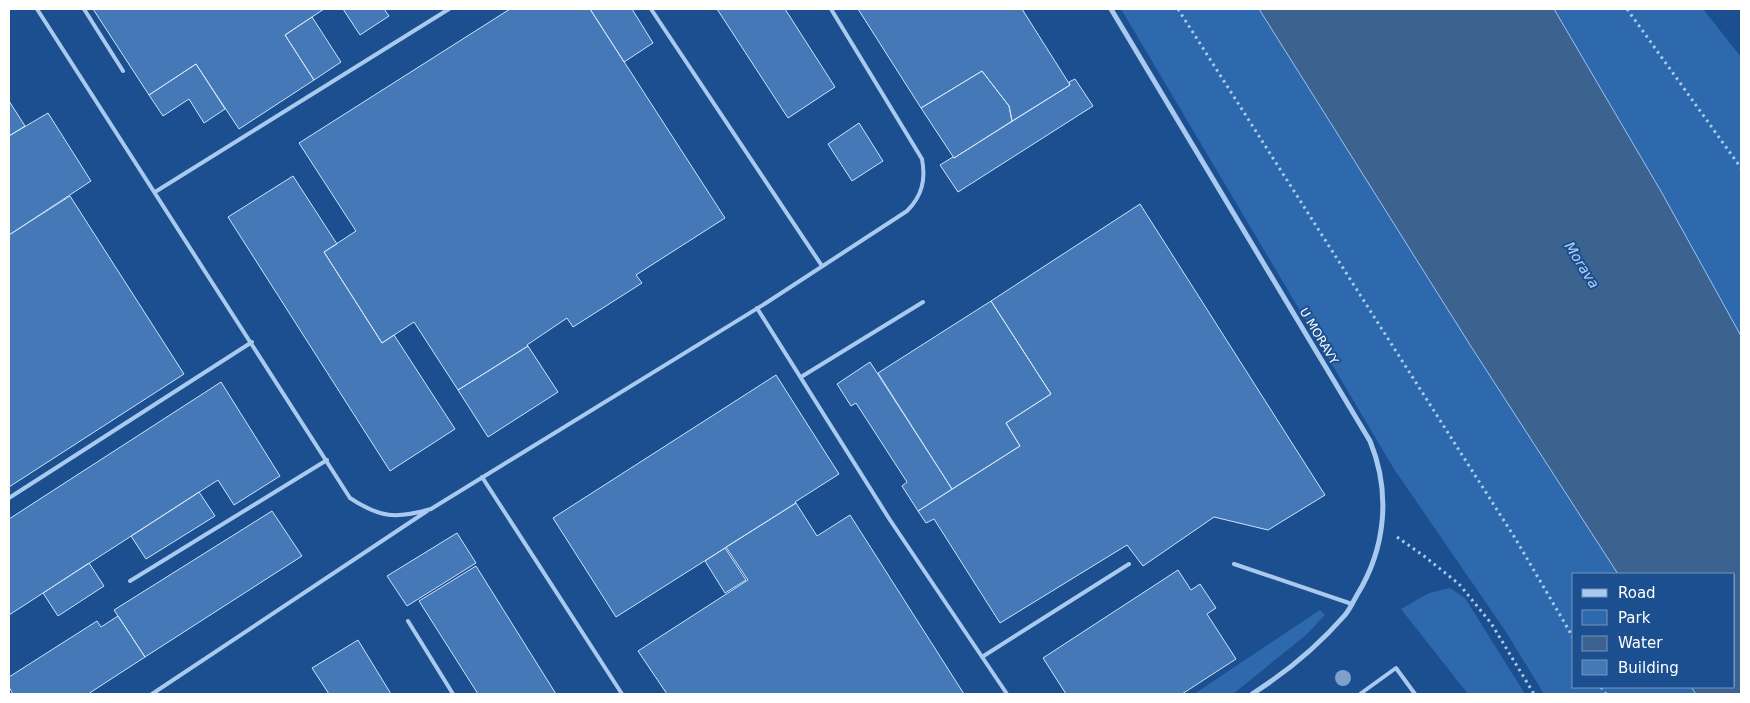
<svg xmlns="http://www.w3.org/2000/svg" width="1750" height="703" font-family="'DejaVu Sans',sans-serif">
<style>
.green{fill:#2e69ad}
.water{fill:#3c6290;stroke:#9cc4f0}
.building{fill:#4478b7;stroke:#cfe3fa}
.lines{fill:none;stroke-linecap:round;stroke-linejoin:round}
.path{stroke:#a9c9ee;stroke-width:3;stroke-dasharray:2.5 4;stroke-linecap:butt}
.service{stroke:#a9c9ee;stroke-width:4}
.minor{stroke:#a9c9ee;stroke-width:5}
.tree{fill:#7ea0ca}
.labels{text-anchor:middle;stroke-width:4;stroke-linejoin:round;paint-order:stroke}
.street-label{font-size:12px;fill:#fff;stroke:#1b4f8f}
.water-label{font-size:14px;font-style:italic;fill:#b5d3f5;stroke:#1b4f8f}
</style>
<rect width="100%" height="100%" fill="#1b4f8f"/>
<path class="green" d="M1121,9H1259L1472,348L1618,574H1574V687H1691L1696,694H1544L1506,632L1394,469Z
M1554,9H1703L1741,57V336L1662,193Z
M1450,588L1465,598L1525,694H1468L1401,609L1429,593Z
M1320,610L1325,615L1306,635L1233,694H1194Z"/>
<path class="water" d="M1259,9H1554L1662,193L1741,336V694H1696L1691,687H1734V574H1618L1472,348Z"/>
<path class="building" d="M93,9H324L285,35L314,80L239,129L196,64L149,95Z
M343,9H384L389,16L360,35Z
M510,9H590L725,218L636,275L642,283L573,327L567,318L527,345L528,346L458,390L414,322L382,343L324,252L356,231L299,143Z
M590,9H632L653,43L624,62Z
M717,9H785L835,87L788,118Z
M858,9H1022L1070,85L1012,121L1009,106L982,71L921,108Z
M312,17L341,62L314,80L285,35Z
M196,64L225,109L204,123L189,99L163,116L149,95Z
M982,71L1009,106L1012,121L954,158L921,108Z
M1075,79L1093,106L958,192L940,165L953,157L954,158L1070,85L1069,82Z
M9,101L25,126L9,136Z
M48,113L91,181L9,235V136Z
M859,123L883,161L852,181L828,144Z
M293,176L337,244L324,252L382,343L394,335L455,429L390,471L228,217Z
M70,196L184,374L9,487V235Z
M1140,204L1325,495L1268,530L1214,517L1143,566L1127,545L1000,623L934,519L926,523L918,511L1020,446L1006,423L1051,394L991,301Z
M991,301L1051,394L1006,423L1020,446L952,489L878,373Z
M528,346L558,392L488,437L458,390Z
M870,362L952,489L918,511L902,486L907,482L856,403L851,406L837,384Z
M776,375L839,474L795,502L796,503L616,617L553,518Z
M221,382L280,476L234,505L218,480L9,615V519Z
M199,492L215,516L146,559L131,536Z
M796,503L817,536L850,515L964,694H667L638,651L748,580L726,547Z
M272,511L302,556L145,657L114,610Z
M457,533L476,563L407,606L387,576Z
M725,548L746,580L725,593L705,561Z
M89,563L104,586L58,616L43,593Z
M476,566L556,694H478L419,601Z
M1178,570L1191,590L1200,584L1216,608L1207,614L1236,659L1182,694H1066L1043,658Z
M118,616L145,657L88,694H13L9,687V677L97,621L101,627Z
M358,640L391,694H329L312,668Z"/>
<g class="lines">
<path class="path" d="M1178,9L1515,538L1574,639
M1627,9L1741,168
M1397,537L1424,556L1459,584L1491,623L1534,694
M1601,687L1606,694"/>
<path class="service" d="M37,9L350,498C380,518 396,519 431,509L766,303L907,211C922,196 926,180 922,159L831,9
M84,9L123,71
M651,9L822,266
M155,192L449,9
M757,308L890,520L1007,694
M801,377L923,302
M482,477L622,694
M9,498L252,342
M1234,564L1352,604
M130,581L327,460
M408,621L453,694
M982,657L1129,564
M152,694L427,511
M1360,694L1396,668L1415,694"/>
<path class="minor" d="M1111,9L1370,441C1391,492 1386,548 1357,595C1353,602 1350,609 1345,615C1318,646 1287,672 1252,694"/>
</g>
<circle class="tree" cx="1343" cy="678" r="8"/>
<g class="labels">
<g class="street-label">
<text transform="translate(1319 336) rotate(59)" y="4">U MORAVY</text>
</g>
<g class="water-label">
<text transform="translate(1582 265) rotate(58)" y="5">Morava</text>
</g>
</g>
<rect width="1750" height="703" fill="none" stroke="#ffffff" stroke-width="20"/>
<rect x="1572" y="573" width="162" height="115" fill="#1b4f8f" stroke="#7695bc"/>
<rect x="1582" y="589" width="25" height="8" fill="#a9c9ee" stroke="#7695bc"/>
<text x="1618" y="598" font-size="15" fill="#ffffff">Road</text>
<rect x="1582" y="610" width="25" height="15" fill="#2e69ad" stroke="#7695bc"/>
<text x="1618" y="623" font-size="15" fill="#ffffff">Park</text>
<rect x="1582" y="636" width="25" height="15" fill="#3c6290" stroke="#7695bc"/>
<text x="1618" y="648" font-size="15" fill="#ffffff">Water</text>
<rect x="1582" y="660" width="25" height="15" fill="#4478b7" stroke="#7695bc"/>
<text x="1618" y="673" font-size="15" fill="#ffffff">Building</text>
</svg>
